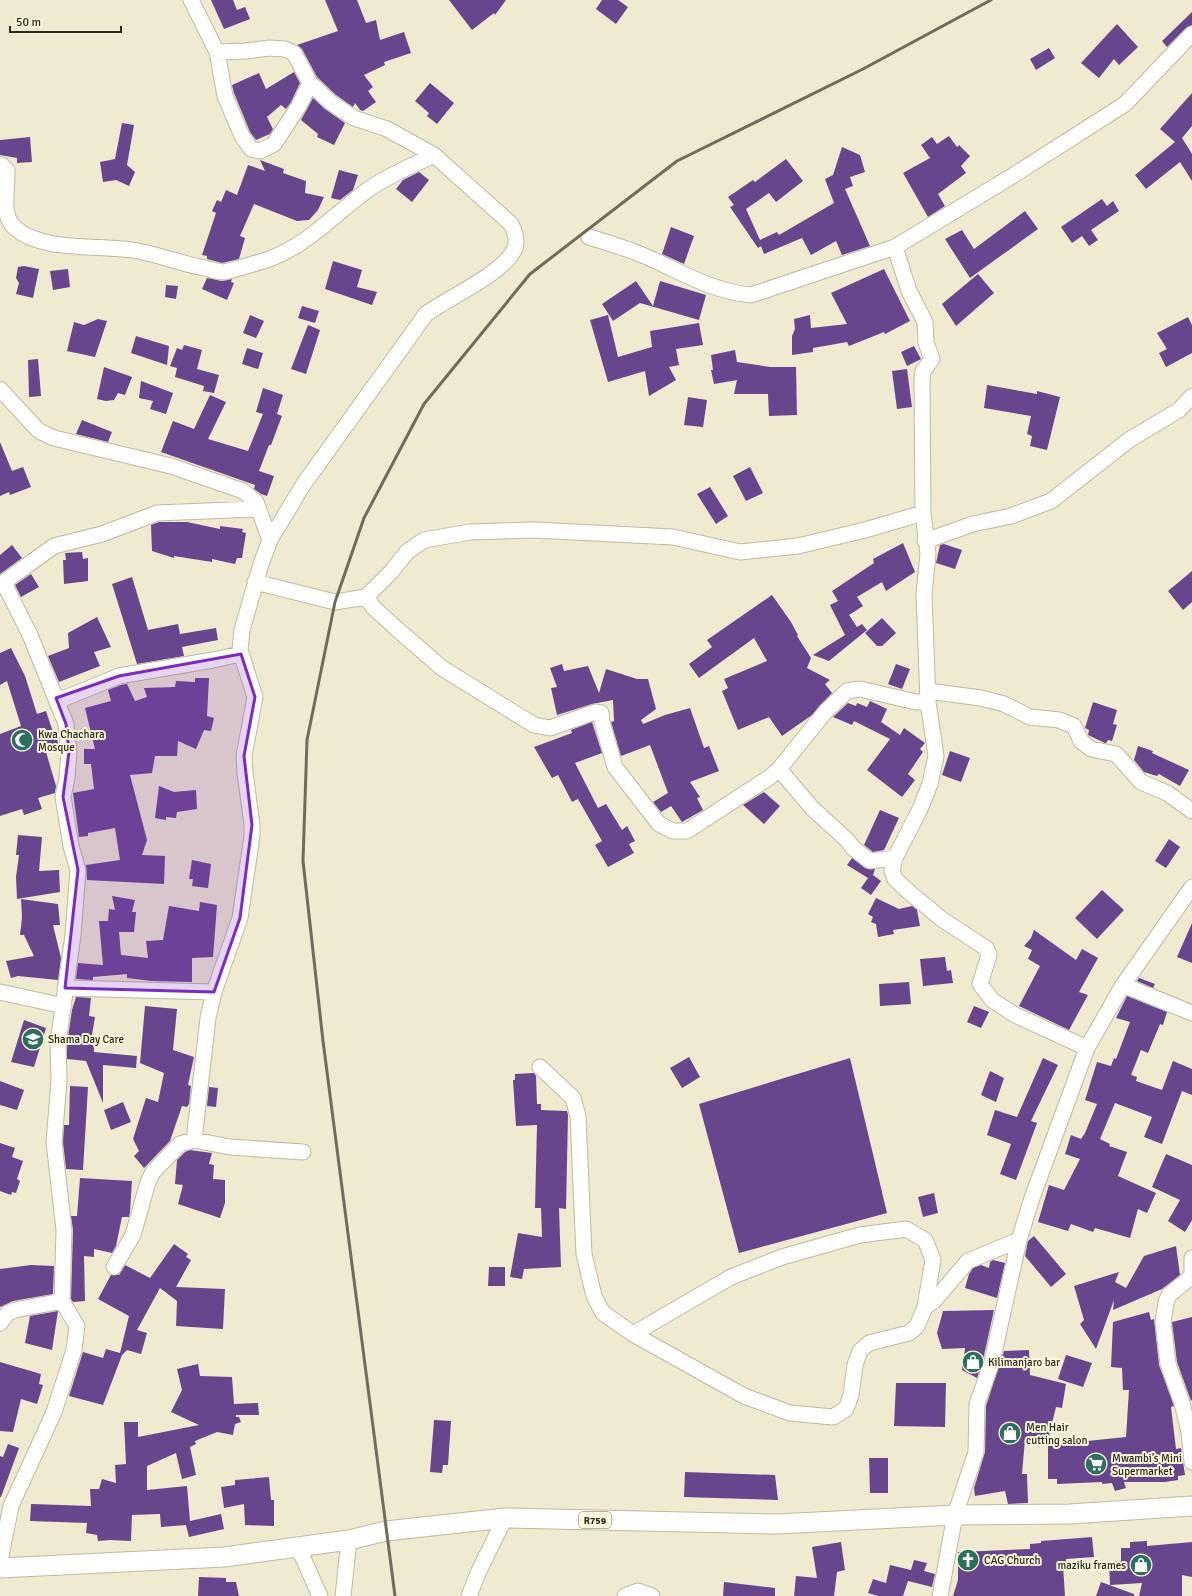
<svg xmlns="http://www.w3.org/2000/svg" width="1192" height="1596" font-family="Signika,sans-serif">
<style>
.building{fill:#68468e}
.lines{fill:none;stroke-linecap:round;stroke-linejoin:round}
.minor-casing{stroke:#beb9a0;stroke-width:17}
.major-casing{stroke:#beb9a0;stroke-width:21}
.minor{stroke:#fff;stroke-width:15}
.major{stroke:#fff;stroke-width:19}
.rail{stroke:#6f6c5c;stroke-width:3}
.marked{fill:#7b2cbf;fill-opacity:0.2;stroke:#7b2cbf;stroke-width:3;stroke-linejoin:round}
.labels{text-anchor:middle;stroke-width:4;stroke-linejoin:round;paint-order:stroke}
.shield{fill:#fef8dd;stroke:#696657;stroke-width:1}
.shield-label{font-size:10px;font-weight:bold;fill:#29271e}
.poi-label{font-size:11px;fill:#29271e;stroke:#fef8dd;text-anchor:start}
</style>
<rect width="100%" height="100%" fill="#f0ebd0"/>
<path class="building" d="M211,0H233L237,10L245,7L250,19L224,29Z
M325,0H357L366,23L376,20L380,40L404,32L411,53L384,62L385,65L364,75L373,87L368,91L376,102L363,111L360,110L355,103L353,107L336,95L317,77L302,49L297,45L338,31Z
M449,0H506L495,15L494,13L472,30Z
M602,0H618L628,7L616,24L596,9Z
M1192,12V25L1186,28L1167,47L1162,41Z
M1117,24L1138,47L1119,65L1114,59L1099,78L1081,63Z
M1049,48L1055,58L1036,70L1030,59Z
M294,72L300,83L291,102L286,109L281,105L267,117L273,129L270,134L256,140L250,132L234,93L232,85L259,73L266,89Z
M430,83L454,103L437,124L427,116L429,113L415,101Z
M1192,93V126L1182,138L1192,154V181L1180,162L1146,189L1135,175L1175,142L1160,129Z
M313,98L325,109L345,123L334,145L317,137L318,134L301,120Z
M122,123L134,125L127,165L135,172L129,186L116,180L103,182L100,162L115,159Z
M949,136L957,147L959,145L970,156L961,166L966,173L938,194L945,206L928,217L903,173L930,158L921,145L932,137L937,144Z
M30,137L32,162L17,163V158L0,155V140Z
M842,147L860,155L865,172L850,177L853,186L845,189L870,246L842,255L836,241L811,255L802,238L764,254L761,246L758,248L730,207L734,205L728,197L753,180L755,182L786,159L803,181L776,202L769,193L746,209L760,240L777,232L779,235L834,203L825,179L833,175Z
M260,160L284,169L283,173L306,181L305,193L324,197L318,210L309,220L297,221L254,204L240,236L245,238L239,259L222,263L207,259V256L202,255L216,213L212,211L217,200L221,202L226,190L237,195L248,165L265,171Z
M339,170L358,175L353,190L340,200L331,198Z
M419,172L429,180L412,202L396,189L403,180Z
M1102,199L1107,206L1113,201L1119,211L1091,230L1098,240L1089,246L1082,236L1072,243L1061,227Z
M1025,211L1038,229L970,278L945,239L962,230L974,249Z
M671,227L694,236L684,264L662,254Z
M333,261L362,270L357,287L377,292L372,305L325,289Z
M24,266L39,269L33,298L16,294L19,283L16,278L18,267Z
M68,269L70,287L53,290L50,271Z
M884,269L910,321L885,334L884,332L849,346L847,342L813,348V352L792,355V336L795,329L794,319L810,315L811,328L847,324L831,293Z
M978,274L994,293L956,326L942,304Z
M207,278L222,281L232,279L231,282L234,283L227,300L202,289Z
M636,281L653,306L660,281L706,295L699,320L640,303L613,321L602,304Z
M166,285L178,286L176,299L165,297Z
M302,306L319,311L315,323L298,318Z
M250,315L264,321L256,338L243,333Z
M608,315L618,357L652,347L650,331L699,323L703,345L676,349L679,365L669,367L676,380L649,396L645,371L608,382L590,320Z
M1188,317L1192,325V353L1166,367L1159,353L1167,349L1157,333Z
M98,319L107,321L95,357L67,351L74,322L84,325Z
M308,325L320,330L306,374L291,369Z
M136,336L169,346L167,365L131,353Z
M184,345L202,350L197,369L219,375L214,393L203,391L204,386L175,377L177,368L170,366L177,348L182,350Z
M914,346L921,359L907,366L901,352Z
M247,348L263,353L258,369L242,364Z
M735,350L737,362L770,367H796L797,415L769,416L768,394H734L737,380L714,384L711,370H713L711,355Z
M38,359L41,396L29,397L28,360Z
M104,367L132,377L125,395L118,393L114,400L106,401L97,399Z
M907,369L912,407L897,409L892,371Z
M141,381L173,393L166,414L150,409L153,401L139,398Z
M987,385L1037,394V391L1060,397L1047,450L1030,446L1032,436L1027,434L1031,416L984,408Z
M263,388L283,395L277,414L282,416L271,445H269L259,471L274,476L267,496L261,494L254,489L255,485L161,452L173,421L194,429L210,395L226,402L208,439L248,451L263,414L256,412Z
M688,397L707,400L703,427L684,425Z
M82,420L112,432L108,442L76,434Z
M0,442L12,471L23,467L31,487L10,495L9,492L0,496Z
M750,467L763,493L746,501L733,476Z
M710,487L728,516L716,524L697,494Z
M159,522H187L220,529V526L243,529L242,532L246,533L242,558H237L235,564L212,559V562L174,556V558L152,551L151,525Z
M903,543L915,572L886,591L882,582L857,597L863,606L849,615L857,627L862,624L867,630L829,661L813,655L845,635L830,605L838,601L832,591L874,563L873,559Z
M944,544L962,550L955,569L936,563L940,545Z
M12,545L22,558L0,574V555Z
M82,552L83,559L88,558V581L64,584L63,560H66L65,553Z
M1192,571V602L1183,610L1168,591Z
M31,574L39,587L21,597L15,585Z
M132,577L148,630L178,624L180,634L216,628L218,640L182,647L184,656L137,664L112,584Z
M772,595L791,622L798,635L797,636L811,658L807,668L830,680L825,684L832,693L812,715L782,736L769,717L738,730L722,691L728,688L724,679L767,661L754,638L699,678L689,664L712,647L707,640Z
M97,617L111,647L94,652L100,666L59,682L48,656L69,648L68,633Z
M882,618L896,633L882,646H877L865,633Z
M11,648L25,676L37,714L46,711L53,732H56L59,750L46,752L56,786L55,793L38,798L42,809L24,815L22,809L0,816V734L21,726L7,681L0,685V653Z
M562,664L564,671L588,666L599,693L606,669L637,679H648L656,709L641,720L643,724L665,715L690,708L704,748L709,746L719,771L690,782L700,797L697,798L703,810L682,822L671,806L661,812L653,802L668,793L650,745L621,756L611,722L614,721L613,700L592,704L557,715L551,688L557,687L550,668Z
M896,664L910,669L902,689L888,684Z
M195,678H209L207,716L214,718L211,731L204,730L196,749L178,741L177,756H155L152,773L130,775L147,840L142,855L165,856L164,884L87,880L86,865L120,860L115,828L88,833V836L79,837L73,793L94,789L91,764H84V749H95L85,708L111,701L108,690L121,685L127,684L135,701L147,697L144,688L175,687L176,681L195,682Z
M870,701L887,709L881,722L900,735L904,728L925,743L920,749L923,752L908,774L915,780L902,797L867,770L890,739L854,721L852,725L833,717L848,703L856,706L857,703L867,707Z
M1093,702L1117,710L1113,724L1117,725L1112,741L1108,740L1106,743H1105L1088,735L1089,730L1085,728Z
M592,722L602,753L575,763L598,808L606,804L622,830L627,826L635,841L629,844L634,853L608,867L595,845L602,841L578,799L572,802L558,775L552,778L534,747L572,733L571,730Z
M1138,746L1153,751L1152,753L1189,770L1180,786L1159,774L1157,776L1144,772L1134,760Z
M950,751L970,758L961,782L942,775Z
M159,786L174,792L196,790L197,809L177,812L176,818L166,817V820L155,818Z
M764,792L780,806L764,824L743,805Z
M880,810L899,818L884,850L873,852L864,845Z
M18,835L42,837L39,871L59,870L60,892L17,899L16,877L19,855H16Z
M1169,839L1180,847L1166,868L1155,861Z
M852,858L865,868L875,869L873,875L881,881L871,895L861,888L868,878L847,865Z
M192,860L211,864L208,888L192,886L193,879H189Z
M1102,890L1124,910L1097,939L1075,918Z
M112,896L135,900L132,912H136L134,932H119L121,955L148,958L146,941L163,940L169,906L199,911L200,902L217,905L213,957L192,958V982L152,981L127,978V974L93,977V980L76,979L78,963L103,965L99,921H108L109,909L115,910Z
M876,898L899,909L912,906L917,910L920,926L893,930L894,934L878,937L876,924L871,922L873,917L868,914Z
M21,899L58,904L60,925H53L61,958L58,980L18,976L11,978L6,961L34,956L24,935H20L22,917Z
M1192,923V963L1177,957Z
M1034,930L1076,960L1082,949L1098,958L1079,992L1088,995L1069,1030L1019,1006L1040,966L1028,959L1032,950L1024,946L1031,938Z
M945,957L947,971L951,970L953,983L923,986L920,959Z
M1139,978L1155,984L1153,988L1137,981Z
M909,982L911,1004L880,1006L879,984Z
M1127,996L1167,1012L1163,1025L1160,1024L1148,1053L1141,1050L1131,1075L1137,1077L1136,1081L1162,1090L1173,1061L1192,1069V1095L1182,1091L1162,1144L1144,1137L1152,1117L1115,1103L1100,1139L1110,1144L1109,1146L1127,1152L1118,1176L1156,1193L1147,1213L1138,1209L1130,1238L1095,1228L1093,1232L1071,1224L1068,1231L1038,1222L1049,1185L1064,1190L1080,1159L1065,1154L1071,1135L1081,1139L1085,1133L1097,1104L1085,1100L1097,1062L1111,1066L1114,1058L1116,1059L1130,1022L1116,1018Z
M76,997L91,998L89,1016L95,1017L91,1041H94V1052L137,1056L136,1068L103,1065V1103L86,1061L67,1059V1044L72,1010Z
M145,1006L177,1009L173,1050L194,1057L188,1085L191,1086L189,1104L187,1107L182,1106L170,1141L144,1168L134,1156L139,1151L133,1139L146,1098L158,1102L164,1073L140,1063Z
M974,1006L989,1012L981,1028L967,1022Z
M24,1020L46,1028L34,1067L11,1062Z
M689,1057L700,1077L682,1088L670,1068Z
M850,1058L887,1213L739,1253L699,1104Z
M1043,1058L1058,1065L1031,1121L1037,1123L1016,1180L1000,1174L1011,1144L987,1135L995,1110L1017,1117Z
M990,1071L1004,1078L996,1102L981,1095Z
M534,1073L536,1076L537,1104H541V1110L567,1111L568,1115L566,1209L559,1208L561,1267L524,1269L522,1279L510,1277L518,1233L542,1237L541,1208H535L537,1125L516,1126L513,1080H515V1074Z
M0,1081L24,1090L17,1110L0,1105Z
M70,1086L88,1087L83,1170L66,1169L63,1142L64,1125H69Z
M209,1087L218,1088L216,1107L207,1106Z
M123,1102L131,1122L111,1130L104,1110Z
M0,1143L15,1148L12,1157L23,1161L17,1179L20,1181L16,1193L12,1192L11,1195L0,1191Z
M190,1150L212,1153L209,1164L214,1165L213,1179L225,1180V1203L220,1218L178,1204L183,1185L175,1184L177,1160L185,1152Z
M1166,1154L1192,1165V1220L1185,1232L1168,1221L1180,1200L1152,1187Z
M80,1178L132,1181L130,1212L129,1217H122L116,1246L112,1253L94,1249V1257L84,1256L85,1301L73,1302L71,1299L73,1230L71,1216H77Z
M934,1193L938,1213L923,1217L918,1197Z
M1034,1236L1066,1274L1051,1287L1025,1256L1028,1241Z
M174,1244L188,1254L186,1257L191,1260L176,1287L225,1289L223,1329L176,1326L177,1301L160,1288L137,1330L147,1333L141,1354L127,1350L122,1355L103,1405L69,1396L83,1352L103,1358L106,1349L120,1353L129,1316L98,1299L111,1275H119L125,1265L150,1278Z
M1176,1246L1180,1275L1162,1289L1113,1310L1114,1300L1096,1349L1080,1324L1084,1320L1074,1286L1119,1272L1115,1282L1126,1288L1144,1256Z
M993,1260L1005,1263L997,1298L965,1288L969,1274L973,1268L981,1265L989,1268L990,1262Z
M31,1265L54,1266L53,1294L13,1301L0,1307V1269Z
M489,1267H505V1286H488Z
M994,1310L983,1360L977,1378L962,1370L965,1348L942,1349L937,1333L943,1311Z
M58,1311L52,1350L25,1343L30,1316Z
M1149,1312L1151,1320L1154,1319L1159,1365L1174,1406L1171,1407L1176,1449L1181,1448L1185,1475L1178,1476V1480L1165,1482H1124L1126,1488L1115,1491L1112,1483L1102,1484V1482L1057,1484V1479H1048V1445L1126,1437L1129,1390H1123L1122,1368L1111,1367L1113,1322Z
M1192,1317V1400L1191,1401L1177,1362L1172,1322Z
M1029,1350L1030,1375L1066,1384L1062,1408L1056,1407L1047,1444L1025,1439L1022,1474H1027L1028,1503L1008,1504L1005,1491L975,1496L974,1488L985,1452L986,1406L1004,1351Z
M1066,1355L1092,1363L1083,1387L1058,1379Z
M0,1362L41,1374L39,1384L43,1385L37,1404L21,1399L13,1432L0,1431Z
M198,1364L200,1376L232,1377L234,1404L258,1403L259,1415H236V1417H239L241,1422L235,1424L233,1435L217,1432L195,1441L196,1444L190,1447L196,1475L182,1479L176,1453L147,1466V1490L187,1486L190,1521L221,1514L224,1529L189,1537L186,1525L161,1527L160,1514L132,1515L131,1541L110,1540L98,1541L97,1535L86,1533L87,1523L30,1521L31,1504L91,1506L90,1489H99L102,1479L116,1483L115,1465L126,1464L124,1422H138V1437L199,1425L171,1412L182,1390L177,1369Z
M896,1383H946L945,1427L894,1426Z
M434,1420L451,1421L448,1465H443L442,1473L430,1472Z
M8,1444L19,1448L1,1497H0V1456L3,1457Z
M869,1458H888V1493H870Z
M685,1472L775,1475L778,1500L684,1497Z
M269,1477L271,1500H274V1526L245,1525L244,1504L224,1508L221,1487L235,1485V1480Z
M1092,1537L1094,1557L1066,1559V1565L1063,1566L1065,1596H953L958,1580V1552L1030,1549V1544L1041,1543V1541Z
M1147,1541V1546L1192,1542V1577L1182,1575V1596H1139L1142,1583L1110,1585L1109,1562L1121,1561V1548H1130V1542Z
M841,1542L845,1570L837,1572L834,1596H794L796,1576L817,1578L812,1547Z
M914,1560L927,1563L924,1571L935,1574L932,1587L908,1581L903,1596H878L868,1593L873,1579L886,1583L890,1565L911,1570Z
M199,1577L226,1578V1582H236L239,1596H198Z
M724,1582L775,1588V1596H723Z
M1101,1582L1134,1594V1596H1096Z"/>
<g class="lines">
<g class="minor-casing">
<path id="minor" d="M191,0L217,52L225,96L242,136L251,149L260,151L274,144L299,106L310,83
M0,164L7,170C8,188 0,215 15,228C44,253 101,244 138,251C160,255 182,264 205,268C210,269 217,272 223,272C227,272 267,260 272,258C309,243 334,215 365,192C382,178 414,165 434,155
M589,237C609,243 629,249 647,257C681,272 714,292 751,295L895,247L1009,178L1125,104L1192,34
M895,247L909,291L925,322L926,343L932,359L923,371L922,380L923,513L928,554L924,594L928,702L936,756L930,784L920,809L895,858L892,870L895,879L910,893L943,920L986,948L989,955L980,984L992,1000L1015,1015L1087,1048
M0,389L39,431L54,438L171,466L243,491L256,502L270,540
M925,541L973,524L1011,516L1051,501L1129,440L1179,410L1192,396
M255,582L335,602L366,597L391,572L407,552L424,540L470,532L534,530L673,537L740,552L798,546L865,530L923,513
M0,585L54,546L102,534L157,513L258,509
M366,597L374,608L397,629L442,668L534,725L550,728L595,712L601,713L602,722L615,767L659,824L673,831H687L770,777L779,769L826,711L847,691L860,689L916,702H928
M928,691L981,698L1004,704L1030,717L1059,720L1074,726L1081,741L1091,749L1116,754L1141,782L1167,793L1192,811
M56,698H65L119,676L213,660L241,654
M779,769L812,808L847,840L853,848L870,861L895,858
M1123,985L1192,1013
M65,988L214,992
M0,992L64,1006
M540,1067L573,1098L578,1116L584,1254L594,1296L603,1313L633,1334L744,1396L790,1413L833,1417L846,1409L851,1395L855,1365L860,1351L869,1343L909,1333L917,1326L925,1307L934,1301L968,1261L1019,1240
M194,1140L208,1018L214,992L240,918L252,836V825L245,773L244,756L255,697L240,650L242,630L261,564L270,540L303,485L426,314C449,297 505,273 515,248C518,240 515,232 511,224L434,155L387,129L354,118L330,102L310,83L294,53L285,49L269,48L246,51L217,52
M1192,1258V1272
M114,1267L133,1235L148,1182L153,1172L180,1144L194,1140L230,1147L303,1152
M1192,1276L1169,1295L1166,1302L1163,1322L1168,1364L1182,1403L1189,1432L1192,1462
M0,1323L8,1313L15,1310L62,1301
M633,1334L731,1277L782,1257L860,1235L906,1229L925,1240L933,1260L925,1307
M298,1547L320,1596
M0,1561L11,1506L54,1412L74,1350L77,1326L62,1301L64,1230L54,1142L59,1081L58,1043L73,935L78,870L71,846L63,797L67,778L69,752L66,724L30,635L4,583
M343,1596L349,1540
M469,1596L478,1573L505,1518
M625,1596L638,1591L652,1596
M940,1596L955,1515L976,1452L977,1404L992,1362L1019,1240L1032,1198L1087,1048L1123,985L1192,887"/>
</g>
<g class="major-casing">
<path id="major" d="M0,1568L224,1557L349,1540L386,1531L505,1518L777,1524L955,1515L1070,1514L1192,1506"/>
</g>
<use href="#minor" class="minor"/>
<use href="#major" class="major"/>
<path class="rail" d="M395,1596L323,1041L303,861L307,740L335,602L364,518L424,404L530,274L677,161L863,69L991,0"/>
</g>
<path class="marked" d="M241,654L255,697L244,756L252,825L240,918L214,992L65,988L78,870L63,797L69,752L66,724L56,698L119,676Z"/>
<defs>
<g id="mosque-disc" transform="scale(1.15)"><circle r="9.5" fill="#2c6f60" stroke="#fef8dd"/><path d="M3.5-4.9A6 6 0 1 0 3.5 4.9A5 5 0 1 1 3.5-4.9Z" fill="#fff"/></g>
<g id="school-disc" transform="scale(1.15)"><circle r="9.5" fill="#2c6f60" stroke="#fef8dd"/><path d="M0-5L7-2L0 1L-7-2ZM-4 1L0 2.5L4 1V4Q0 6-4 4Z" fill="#fff"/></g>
<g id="shop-disc" transform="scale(1.15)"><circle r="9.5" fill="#2c6f60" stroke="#fef8dd"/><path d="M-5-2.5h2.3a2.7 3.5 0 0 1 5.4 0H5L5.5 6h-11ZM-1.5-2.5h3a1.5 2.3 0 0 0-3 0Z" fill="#fff"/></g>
<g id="supermarket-disc" transform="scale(1.15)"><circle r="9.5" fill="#2c6f60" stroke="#fef8dd"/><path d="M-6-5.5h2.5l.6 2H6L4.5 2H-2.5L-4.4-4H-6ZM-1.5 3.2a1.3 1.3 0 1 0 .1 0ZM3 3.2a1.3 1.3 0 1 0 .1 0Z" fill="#fff"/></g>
<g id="church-disc" transform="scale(1.15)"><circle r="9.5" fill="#2c6f60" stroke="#fef8dd"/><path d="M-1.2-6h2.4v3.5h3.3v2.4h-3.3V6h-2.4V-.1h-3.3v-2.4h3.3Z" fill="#fff"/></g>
</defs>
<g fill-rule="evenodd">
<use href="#mosque-disc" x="22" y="740"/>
<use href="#school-disc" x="33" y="1039"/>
<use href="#shop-disc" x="973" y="1362"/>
<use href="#shop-disc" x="1010" y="1433"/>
<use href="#supermarket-disc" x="1096" y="1464"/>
<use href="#church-disc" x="968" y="1560"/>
<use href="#shop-disc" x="1141" y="1565"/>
</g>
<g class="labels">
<rect class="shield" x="579" y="1512" width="32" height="16" rx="3"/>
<g class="shield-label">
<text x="595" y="1524">R759</text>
</g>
<g class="poi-label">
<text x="38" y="738">Kwa Chachara<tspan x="38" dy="13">Mosque</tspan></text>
<text x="48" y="1043">Shama Day Care</text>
<text x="988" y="1366">Kilimanjaro bar</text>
<text x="1026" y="1431">Men Hair<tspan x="1026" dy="13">cutting salon</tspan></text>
<text x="1112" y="1462">Mwambi’s Mini<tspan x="1112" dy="13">Supermarket</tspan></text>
<text x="984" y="1564">CAG Church</text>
<text x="1126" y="1569" text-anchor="end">maziku frames</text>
</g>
</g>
<path d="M10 26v6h111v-6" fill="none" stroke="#29271e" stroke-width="2"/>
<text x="16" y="26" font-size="12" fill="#29271e" stroke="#fef8dd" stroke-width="3" paint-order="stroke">50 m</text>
</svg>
